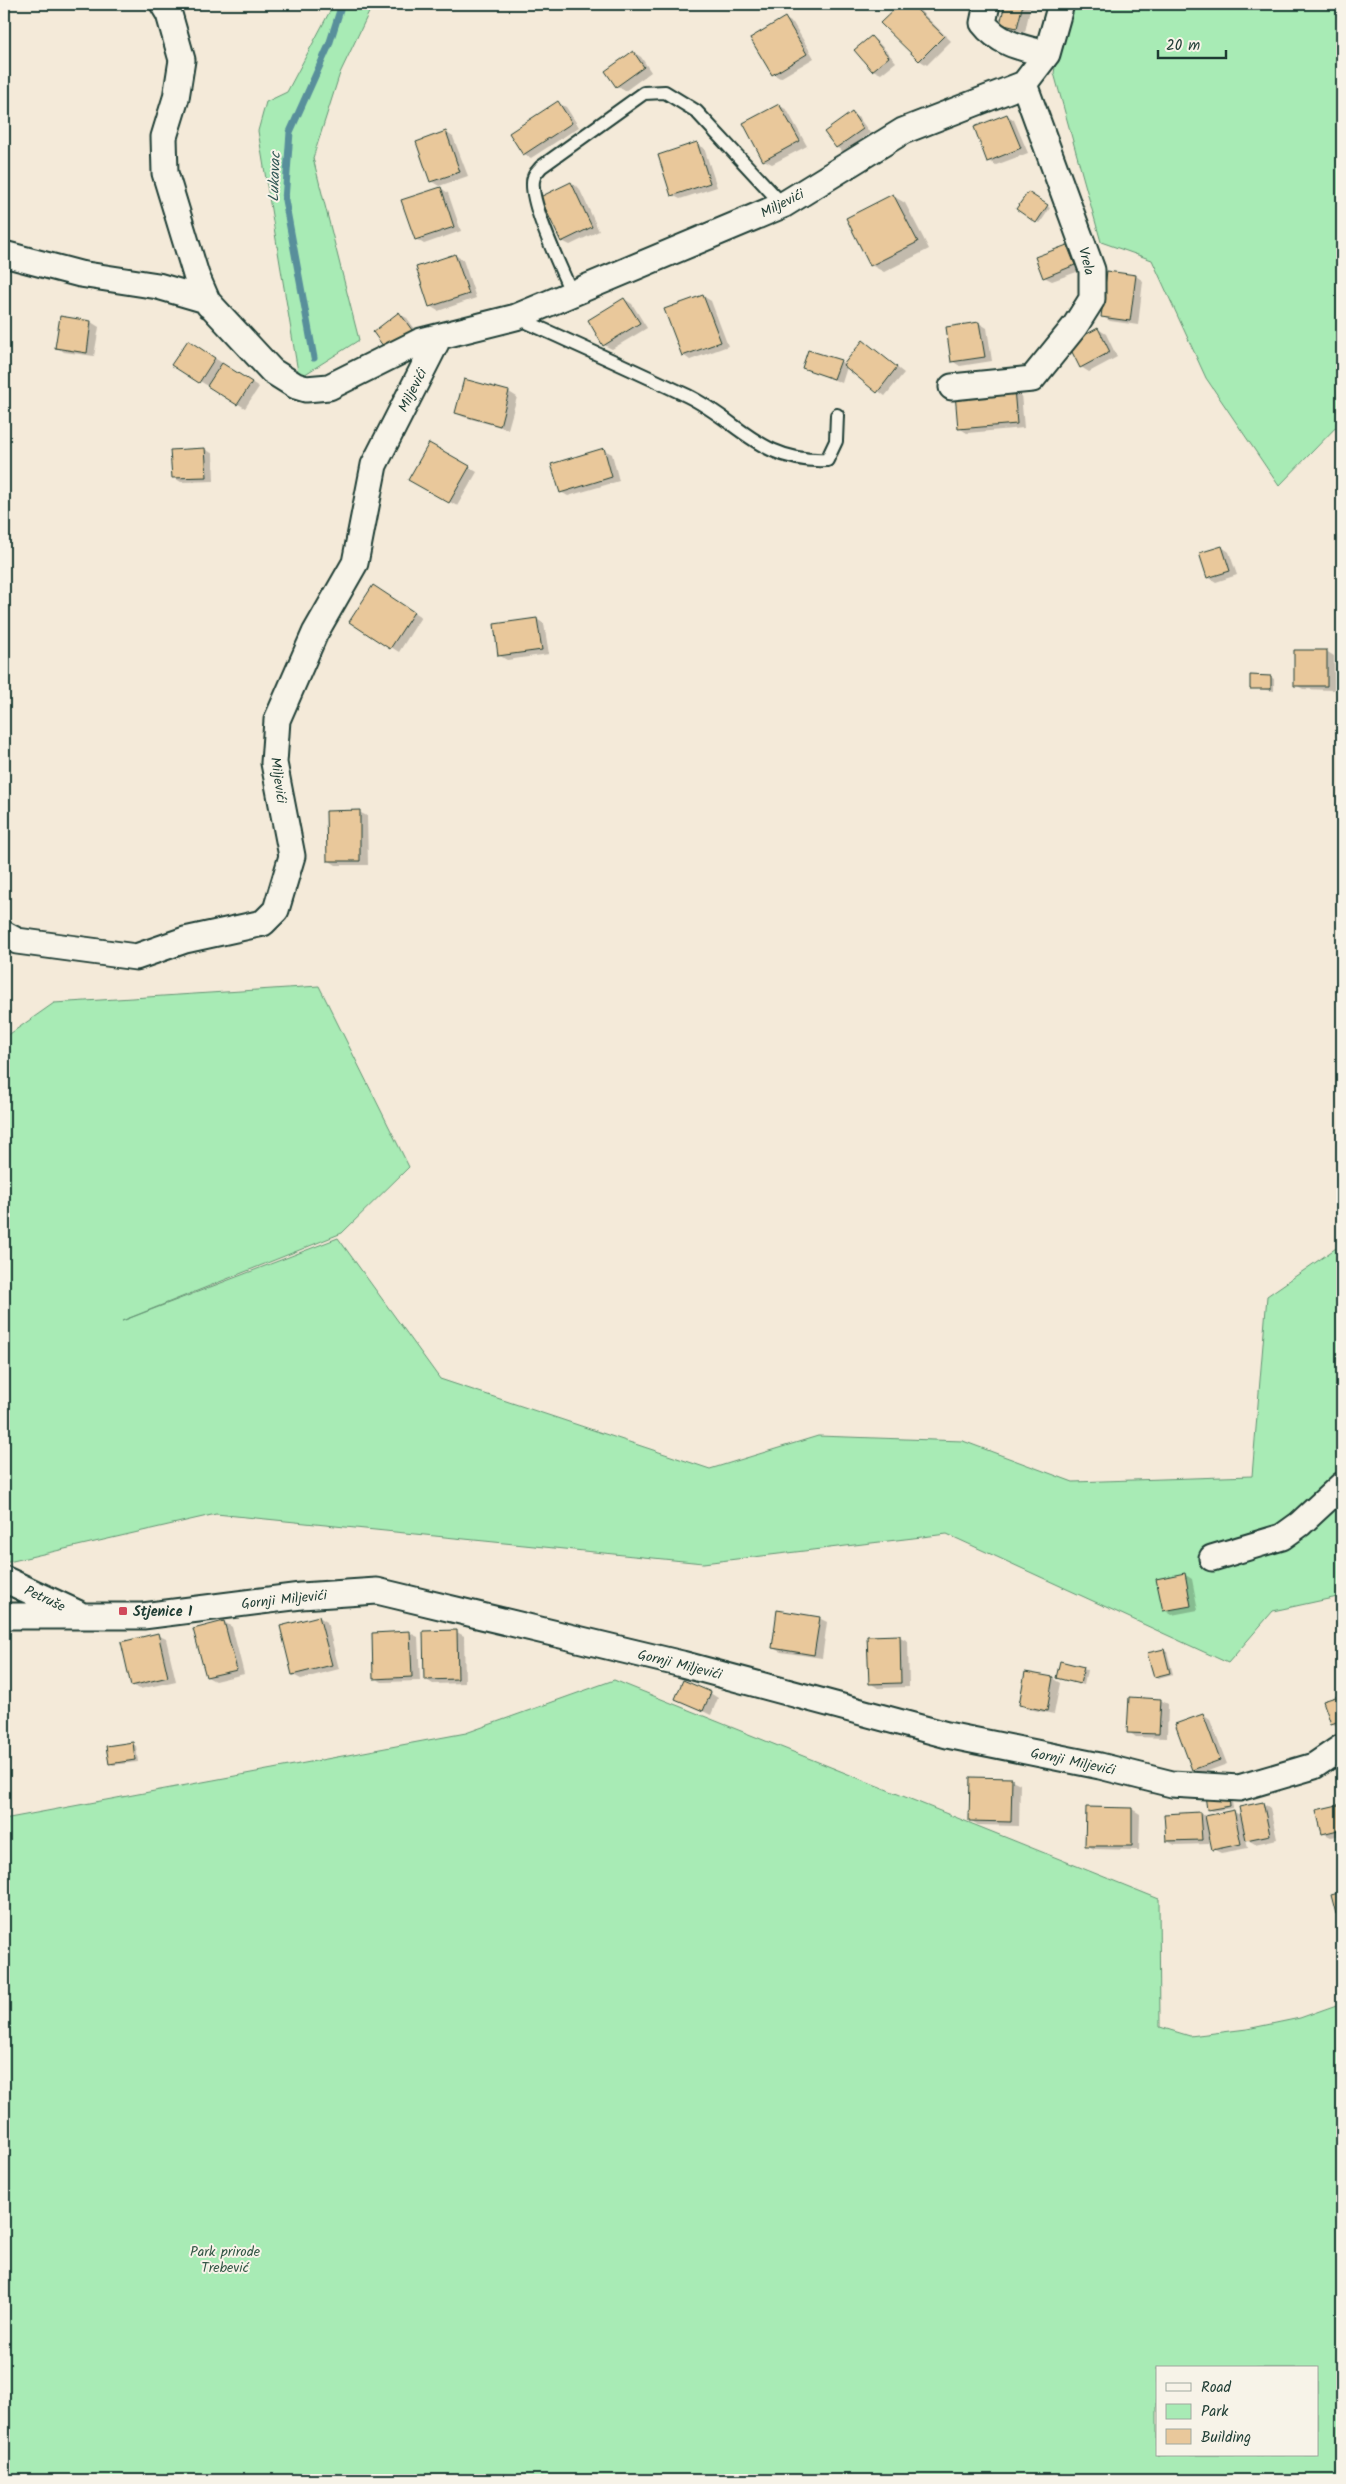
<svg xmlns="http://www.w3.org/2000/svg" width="1346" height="2484" font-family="Kalam,sans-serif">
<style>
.green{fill:#a8ebb5;stroke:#649474;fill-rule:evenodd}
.shadow{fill:#0003}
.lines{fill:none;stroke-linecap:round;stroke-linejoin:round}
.stream{stroke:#598f9b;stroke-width:7}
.building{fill:#e9c89b;stroke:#1f3d34}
.service-casing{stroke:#1f3d34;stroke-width:16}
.minor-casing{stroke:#1f3d34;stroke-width:29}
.service{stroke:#f7f3e8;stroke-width:12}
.minor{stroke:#f7f3e8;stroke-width:25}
.poi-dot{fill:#d1495b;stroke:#f7f3e8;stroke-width:2}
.labels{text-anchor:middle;stroke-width:4;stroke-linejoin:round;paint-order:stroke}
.street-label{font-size:14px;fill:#1f3d34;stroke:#f7f3e8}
.poi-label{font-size:14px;font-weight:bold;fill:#1f3d34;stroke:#f7f3e8;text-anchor:start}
.park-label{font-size:14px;fill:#345747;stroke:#f7f3e8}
.water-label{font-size:15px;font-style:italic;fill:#325856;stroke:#f7f3e8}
</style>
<rect width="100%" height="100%" fill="#f4ead9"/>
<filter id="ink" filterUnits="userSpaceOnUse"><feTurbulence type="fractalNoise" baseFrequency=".02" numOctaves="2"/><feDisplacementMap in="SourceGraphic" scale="10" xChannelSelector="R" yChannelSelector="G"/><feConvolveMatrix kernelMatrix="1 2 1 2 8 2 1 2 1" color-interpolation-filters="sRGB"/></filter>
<g filter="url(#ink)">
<path class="green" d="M331,4H373L340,73L313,158L359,340L299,378L258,131L266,102L287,92L331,9Z
M1067,4H1342V421L1279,486L1206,378L1152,260L1101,242L1054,73Z
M319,986L409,1167L342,1233L122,1321L338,1238L440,1379L710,1469L818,1436L963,1441L1073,1482L1252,1476L1267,1296L1342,1244V1596L1273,1611L1228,1663L947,1534L703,1563L216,1514L4,1563V1038L54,1003Z
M614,1680L1159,1899L1160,2027L1190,2036L1247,2029L1300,2018L1342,2003V2480H4V1819L466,1733ZM1157,2368H1317V2455H1157Z"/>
<path class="shadow" d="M902,4H913L951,41L927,65L919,60L882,23Z
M1006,4H1031L1025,32L1009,28L1002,24Z
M785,19L793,23L814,58L780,78L773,74Z
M871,37L878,42L896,62L881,74L873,70Z
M633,52L641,57L651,72L625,91L617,86L607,71Z
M558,103L566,107L579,127L531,158L524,154Z
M779,105L787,110L807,146L772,164L764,160Z
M852,114L859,118L870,133L844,152L836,147Z
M1007,115L1014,120L1028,153L996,165L988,161Z
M445,132L453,137L468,176L439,186L431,181Z
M697,144L704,148L717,187L680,199L672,195Z
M571,183L579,188L599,231L570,245L562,241Z
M441,188L448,193L461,231L424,244L416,239Z
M1028,194L1050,208L1040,223L1037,221Z
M893,196L905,203L929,249L884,272L871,265Z
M1066,246L1074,251L1082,270L1052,281L1044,277Z
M455,255L463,260L476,298L438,311L430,306Z
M1136,276L1143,281L1138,325L1110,321L1102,316Z
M703,296L711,301L728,346L690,360L683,355Z
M624,299L632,304L647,328L612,349L604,345Z
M399,314L407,318L419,335L395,353Z
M91,322L99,327L94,356L64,352L57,347Z
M979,323L987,328L992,361L960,366L952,361Z
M1098,329L1106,334L1117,357L1089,372L1081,367Z
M863,341L904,373L885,396L847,367L842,383L804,368L840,361L845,364Z
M196,346L259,387L245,408L173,365Z
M465,380L509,392L517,397L508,429L464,417L456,413Z
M1014,389L1021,394L1024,428L967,433L959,428Z
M430,445L477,472L457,506L410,479Z
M205,449L213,454L214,481L181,482L173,477Z
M604,450L612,454L619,481L568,496L561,492Z
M1222,547L1229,552L1237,575L1216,582L1208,577Z
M381,591L421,617L399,652L391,647Z
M537,619L544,624L549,654L507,660L500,656Z
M1326,651L1334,656V690L1303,689L1296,685Z
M1271,677L1274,679V691L1251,688Z
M359,812L367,816L368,865H336L328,860Z
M1184,1574L1192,1579L1198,1610L1172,1615L1164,1610Z
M319,1617L327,1622L339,1669L301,1679L293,1675Z
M819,1618L827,1622L822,1658L781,1652L773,1648Z
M224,1622L232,1627L244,1674L215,1681L207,1677Z
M457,1632L464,1636L465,1683L433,1684L425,1679Z
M410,1633L418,1637L420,1681L382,1682L375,1678L373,1634Z
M158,1635L166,1639L176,1681L140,1689L132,1685Z
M900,1637L908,1641L909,1687L878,1688L870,1683Z
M1163,1650L1167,1652L1173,1674L1158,1678L1155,1676Z
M4,1662L7,1690L4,1691Z
M1061,1663L1087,1670L1084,1685L1058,1678Z
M1052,1678L1060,1683L1054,1714L1028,1709L1020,1704Z
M710,1693L718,1698L711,1715L676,1698Z
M1342,1696V1727L1340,1728L1332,1723L1325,1702Z
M1160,1700L1168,1704L1167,1738L1136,1737L1129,1732Z
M1203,1715L1210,1720L1227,1764L1200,1774L1193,1769Z
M133,1744L136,1746L138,1762L113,1765L110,1763Z
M971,1778L1012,1780L1020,1784L1019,1826L978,1825L970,1820Z
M1231,1795L1233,1808L1212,1811L1208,1809Z
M1263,1803L1270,1808L1277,1839L1255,1844L1246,1839L1248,1848L1221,1853L1213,1849L1210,1835L1209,1844L1175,1845L1167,1841L1200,1813L1207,1817L1234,1812L1242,1816Z
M1342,1805V1835L1331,1837L1323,1833Z
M1132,1809L1140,1814L1139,1850L1094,1849L1086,1845Z"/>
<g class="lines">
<path class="stream" d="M314,358L285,200L290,132L329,45L342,4"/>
</g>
<path class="building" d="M900,4H911L944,36L919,61L880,23Z
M1005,4H1023L1017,28L1000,24Z
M785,17L807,54L772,75L750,38Z
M871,36L889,57L872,71L854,50Z
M633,51L644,67L616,87L605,71Z
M558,101L572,123L523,155L509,133Z
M779,104L800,141L763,161L743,123Z
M852,112L863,129L836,148L824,132Z
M1007,114L1021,148L987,162L974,127Z
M446,131L460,172L430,182L416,142Z
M697,142L710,183L671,196L658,155Z
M571,182L592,227L561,242L540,197Z
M441,187L454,227L415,240L401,200Z
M1028,192L1048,205L1036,223L1016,209Z
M893,194L918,242L870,266L846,218Z
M1067,245L1075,265L1043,278L1035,257Z
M455,254L469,294L429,307L416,267Z
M1107,271L1136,275L1130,321L1101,317Z
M703,295L721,342L682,356L664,309Z
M624,298L640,323L603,346L588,320Z
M399,312L412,330L386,350L373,332Z
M60,316L91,321L87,353L55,348Z
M979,322L985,357L951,362L946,327Z
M1098,328L1110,352L1080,368L1068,344Z
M188,340L215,358L199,383L171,365Z
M863,340L897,367L877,393L843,365Z
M808,350L841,360L834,379L802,368Z
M222,363L252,382L237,405L207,386Z
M464,379L509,391L500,426L455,413Z
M1014,388L1017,424L958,429L955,393Z
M429,443L470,466L449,503L408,480Z
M205,448L207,477L172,478L170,450Z
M604,448L612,477L560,493L551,464Z
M1222,546L1230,571L1207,578L1199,553Z
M373,585L414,612L390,649L349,622Z
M537,618L542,650L498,656L494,624Z
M1294,650H1327V686H1294Z
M1250,675L1271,676V689H1250Z
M360,810V861H327L326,811Z
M1185,1573L1191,1606L1163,1611L1156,1579Z
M777,1610L820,1617L814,1655L772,1648Z
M319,1616L332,1665L292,1675L280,1626Z
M224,1621L237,1670L206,1677L193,1629Z
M457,1630L458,1679L424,1680L423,1631Z
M410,1631L412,1677L373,1679L372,1633Z
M158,1633L168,1677L131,1686L121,1642Z
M900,1635L901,1683L869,1684L867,1636Z
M1164,1649L1170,1673L1154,1677L1147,1653Z
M1060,1661L1084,1667L1080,1684L1056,1678Z
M1025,1672L1053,1677L1047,1711L1019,1705Z
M683,1680L711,1692L703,1711L675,1699Z
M1342,1695V1720L1331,1724L1323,1701Z
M1129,1697L1161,1699L1159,1734L1127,1733Z
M1203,1714L1220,1760L1192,1770L1175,1724Z
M133,1742L135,1760L109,1764L106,1746Z
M1342,1759V1798H1341L1334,1760Z
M970,1777L1012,1778L1011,1822L969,1821Z
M1228,1791L1230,1806L1207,1810L1205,1795Z
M1263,1802L1270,1835L1246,1840L1239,1807Z
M1342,1804V1829L1322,1834L1316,1810Z
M1086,1807L1132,1808V1846H1085Z
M1234,1810L1241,1844L1212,1850L1205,1816Z
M1200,1812L1202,1840L1166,1841L1164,1814Z
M1342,1892V1913L1336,1914L1331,1895Z"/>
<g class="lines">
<g class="service-casing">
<path id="service" d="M571,292C562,270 526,197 534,177C535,173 539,170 541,167L644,93L665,92L696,111L783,205
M518,318C575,344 632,369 688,396C740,422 761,463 827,460L836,441L837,415"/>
</g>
<g class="minor-casing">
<path id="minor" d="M163,4L169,14L182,60L176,98L164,137L165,173L196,275L209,305
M987,4L983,23C999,44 1023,48 1047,54
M4,254L80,274L158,286L206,300L272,371L296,386L306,389L329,387L421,341L516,317L783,205L903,131L1024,84L1047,54L1061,4
M952,387L1032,379L1075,326L1092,299V270L1024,84
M4,934L17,941L136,957L185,940L263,923L276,910L292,856L274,763L277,720L315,633L355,563L374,465L439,337
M1212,1558L1282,1537L1300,1524L1342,1485
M4,1579L77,1613
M4,1616H143L301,1596L377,1591L682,1664L947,1735L1100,1766L1172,1784L1239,1788L1314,1766L1342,1747"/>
</g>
<use href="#service" class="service"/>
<use href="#minor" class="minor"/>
</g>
</g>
<rect class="poi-dot" x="118" y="1606" width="10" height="10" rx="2.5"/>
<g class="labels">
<g class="street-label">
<text transform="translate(782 203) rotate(-27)" y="5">Miljevići</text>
<text transform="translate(1087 261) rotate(76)" y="5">Vrela</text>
<text transform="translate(412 390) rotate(-63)" y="5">Miljevići</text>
<text transform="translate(279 780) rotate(82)" y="5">Miljevići</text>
<text transform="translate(45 1598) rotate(25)" y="5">Petruše</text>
<text transform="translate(284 1599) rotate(-6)" y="5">Gornji Miljevići</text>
<text transform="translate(680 1664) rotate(14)" y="5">Gornji Miljevići</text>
<text transform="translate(1073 1761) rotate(12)" y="5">Gornji Miljevići</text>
</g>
<g class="poi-label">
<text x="133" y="1616">Stjenice 1</text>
</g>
<g class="park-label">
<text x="225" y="2256">Park prirode<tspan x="225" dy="16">Trebević</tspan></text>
</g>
<g class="water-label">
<text transform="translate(274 177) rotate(-88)" y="5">Lukavac</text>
</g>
</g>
<rect width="1346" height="2484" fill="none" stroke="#f7f3e8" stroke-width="20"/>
<rect x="10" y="10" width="1326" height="2464" fill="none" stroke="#1f3d34" stroke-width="2" filter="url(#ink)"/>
<rect x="1156" y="2366" width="162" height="90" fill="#f7f3e8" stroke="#a1aaa0"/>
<rect x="1166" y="2383" width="25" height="8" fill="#f7f3e8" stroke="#a1aaa0"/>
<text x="1201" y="2392" font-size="15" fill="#1f3d34">Road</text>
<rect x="1166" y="2404" width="25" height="15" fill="#a8ebb5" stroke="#a1aaa0"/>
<text x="1201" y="2416" font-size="15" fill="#1f3d34">Park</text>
<rect x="1166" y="2429" width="25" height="15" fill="#e9c89b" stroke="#a1aaa0"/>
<text x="1201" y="2442" font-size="15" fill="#1f3d34">Building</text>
<path d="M1158 50v8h68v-8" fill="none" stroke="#1f3d34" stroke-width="2.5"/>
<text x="1166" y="50" font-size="15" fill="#1f3d34" stroke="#f7f3e8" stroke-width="4" paint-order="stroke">20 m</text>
</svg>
